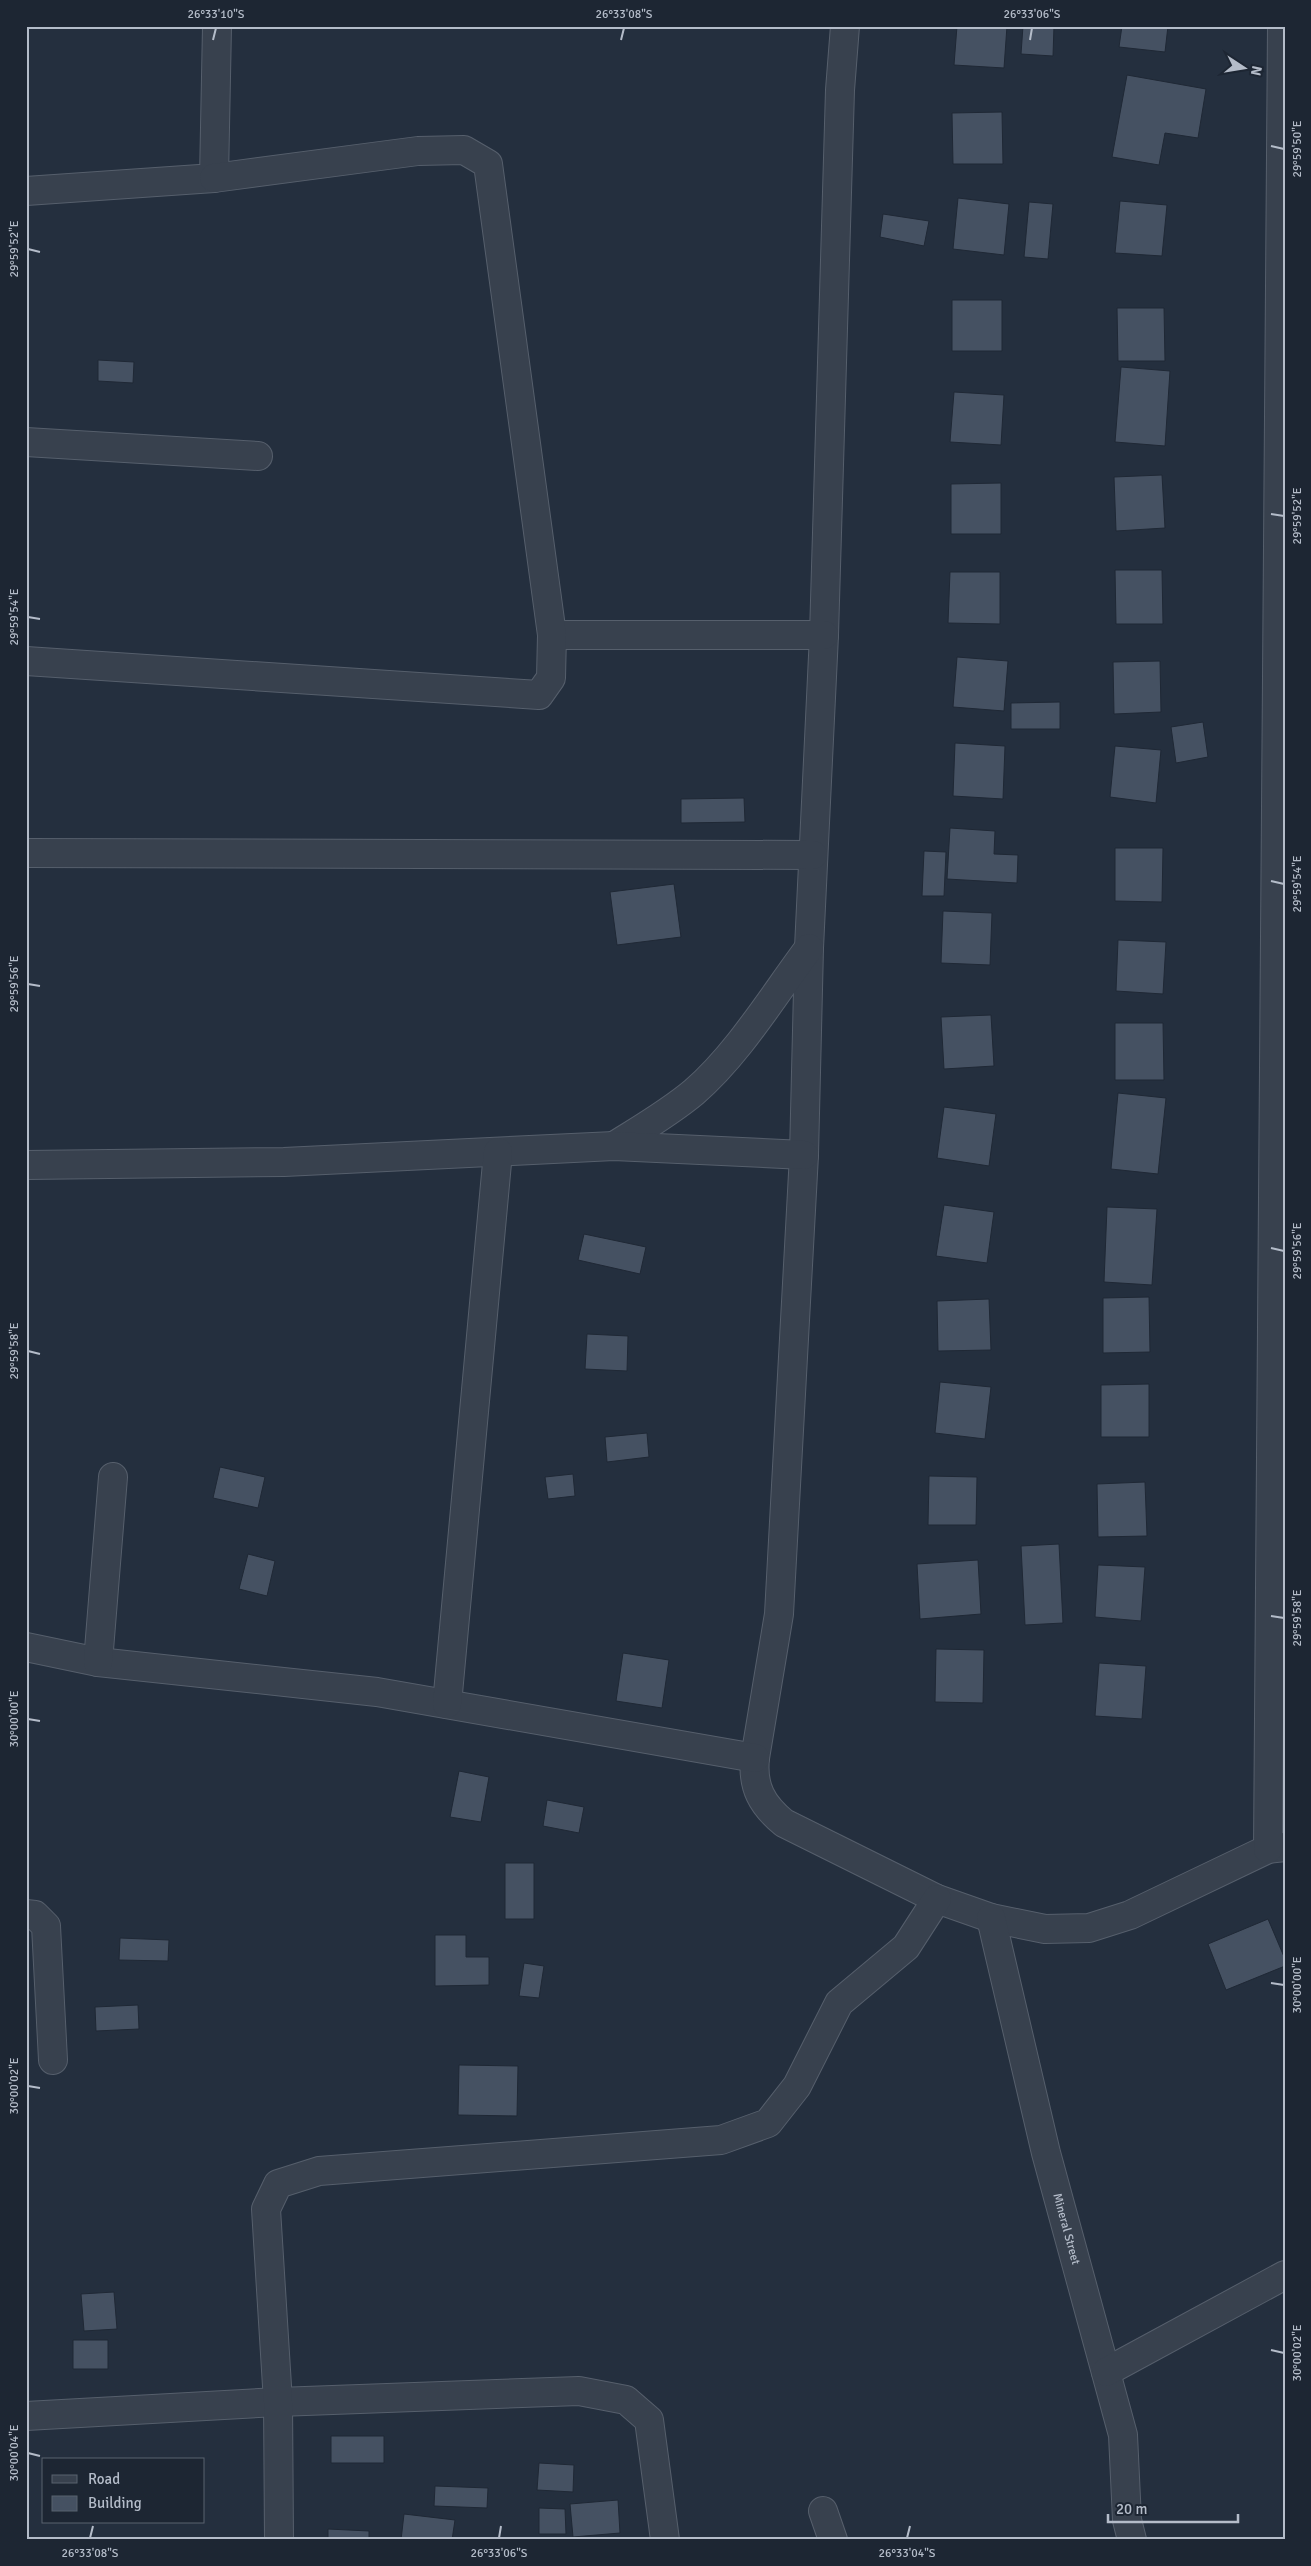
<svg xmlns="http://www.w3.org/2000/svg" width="1311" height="2566" font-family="Signika,sans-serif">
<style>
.building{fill:#455162;stroke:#1f2835}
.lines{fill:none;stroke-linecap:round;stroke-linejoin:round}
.minor-casing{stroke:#565f6c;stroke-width:30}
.minor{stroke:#38414e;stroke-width:28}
.ticks{fill:none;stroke:#b4bcc9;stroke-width:2}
.labels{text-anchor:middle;stroke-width:4;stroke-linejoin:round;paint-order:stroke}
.street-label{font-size:12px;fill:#b4bcc9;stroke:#1d2633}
.neatline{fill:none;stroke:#b4bcc9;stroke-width:2}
.ticks-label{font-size:12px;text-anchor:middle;fill:#b4bcc9}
</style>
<rect width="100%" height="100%" fill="#242f3e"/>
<path class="building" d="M957,26H1007L1004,68L954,65Z
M1023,26H1054L1053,56L1021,54Z
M1122,26H1168L1165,52L1119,47Z
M1127,75L1206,89L1198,138L1165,133L1159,165L1112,157Z
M1002,112L1003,164H953L952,113Z
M958,198L1009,204L1004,255L953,249Z
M1120,201L1167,205L1162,256L1115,253Z
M1029,202L1053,204L1048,259L1024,257Z
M883,214L929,221L924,246L880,237Z
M952,300H1002V351H952Z
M1117,308H1164L1165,361H1118Z
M98,360L134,362L133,383L98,381Z
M1121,367L1170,371L1165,446L1115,442Z
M954,392L1004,395L1001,445L950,442Z
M1162,475L1165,528L1116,531L1114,477Z
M1001,483V534H951V484Z
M1115,570H1162L1163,624H1116Z
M950,572H1000V624L948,623Z
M957,657L1008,661L1004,711L953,707Z
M1160,661L1161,712L1114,714L1113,662Z
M1060,702V729H1011V703Z
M1203,722L1208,757L1176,763L1171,727Z
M955,743L1005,746L1003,799L953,796Z
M1115,746L1161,750L1156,803L1110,797Z
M744,798L745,822L681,823V799Z
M950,828L995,831L994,854L1018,855L1017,883L947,879Z
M1115,848H1163L1162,902L1115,901Z
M924,851L946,852L944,896H922Z
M674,884L681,937L617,945L610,892Z
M943,911L992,913L990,965L941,963Z
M1118,940L1166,942L1163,994L1116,991Z
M991,1015L994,1066L944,1069L941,1017Z
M1115,1023H1163L1164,1080H1115Z
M1118,1093L1166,1098L1158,1174L1111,1169Z
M944,1107L996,1114L989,1166L937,1158Z
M944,1205L994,1212L987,1263L936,1256Z
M1107,1207L1157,1209L1152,1285L1104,1282Z
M584,1234L646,1247L640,1274L578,1260Z
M1149,1297L1150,1352L1103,1353V1298Z
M989,1299L991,1350L938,1351L937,1301Z
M587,1334L628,1336L627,1371L585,1369Z
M940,1382L991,1387L985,1439L935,1433Z
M1149,1384V1437H1101V1385Z
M647,1433L649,1457L607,1462L605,1437Z
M220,1467L265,1477L258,1508L213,1498Z
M573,1474L575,1496L548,1499L545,1477Z
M929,1476L977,1477L976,1525H928Z
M1145,1482L1147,1536L1098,1537L1097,1484Z
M1059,1544L1063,1623L1025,1625L1021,1546Z
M248,1554L275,1561L267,1596L239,1589Z
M978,1560L981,1614L920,1619L917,1564Z
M1098,1565L1145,1567L1141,1621L1095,1617Z
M936,1649L984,1650L983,1703L935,1702Z
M623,1653L669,1660L662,1708L616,1701Z
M1099,1663L1146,1666L1142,1719L1095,1716Z
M459,1771L489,1777L481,1822L450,1817Z
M547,1800L584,1807L579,1833L543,1826Z
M505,1863H534V1919H505Z
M1268,1919L1285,1959V1966L1226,1990L1208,1944Z
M435,1935H466V1957H489V1985L435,1986Z
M120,1938L169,1940L168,1961L119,1960Z
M524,1963L544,1966L539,1998L519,1996Z
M138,2005L139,2029L96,2031L95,2007Z
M459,2065L518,2066L517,2116L458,2115Z
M114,2292L117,2329L84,2331L81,2294Z
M73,2340H108V2369H73Z
M331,2436H384V2463H331Z
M539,2463L574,2465L573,2492L537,2490Z
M435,2486L488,2488L487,2508L434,2506Z
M618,2500L620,2533L573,2537L570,2504Z
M539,2508L565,2509L566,2534H539Z
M404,2514L455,2520L452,2540H401Z
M328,2529L369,2531V2540H328Z"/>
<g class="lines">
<g class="minor-casing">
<g id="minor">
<path d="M845,26L840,90L824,635L809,948L804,1155L779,1614L755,1758C752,1787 762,1805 784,1823L937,1899L991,1918L1045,1929L1089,1928L1130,1915L1268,1849L1285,1847"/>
<path d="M26,191L214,178L217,26"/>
<path d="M26,442L258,456"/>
<path d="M552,635H824"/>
<path d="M26,661L539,695L551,678L552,635L488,164L464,150L418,151L214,178"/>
<path d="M26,853L813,855"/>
<path d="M614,1146C641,1129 669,1113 694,1092C738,1054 773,996 809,948"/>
<path d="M26,1165L284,1162L614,1146L804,1155"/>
<path d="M26,1647L98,1662L377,1692L755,1758"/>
<path d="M98,1662L113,1477"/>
<path d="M447,1704L498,1152"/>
<path d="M1268,1849L1282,26"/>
<path d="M26,1914L35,1915L46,1926L53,2060"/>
<path id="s1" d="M991,1918L1046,2153L1123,2435L1127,2520L1132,2540"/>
<path d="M1106,2372L1285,2275"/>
<path d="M26,2416L278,2402L579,2391L626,2400L649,2420L665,2540"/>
<path d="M823,2511L833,2540"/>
<path d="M279,2540L278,2402L266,2209L278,2184L319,2171L721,2140L768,2123L797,2086L839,2003L906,1947L937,1899"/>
</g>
</g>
<use href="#minor" class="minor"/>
</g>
<path class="ticks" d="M213,40L216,28M621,40L624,28M1030,40L1032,28M1271,146L1284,149M28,249L40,252M1271,514L1284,516M28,617L40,619M1271,881L1284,884M28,984L40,986M1271,1248L1284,1251M28,1351L40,1354M1271,1616L1284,1618M28,1719L40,1721M1271,1983L1284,1985M28,2086L40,2088M1271,2350L1284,2353M28,2453L40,2456M90,2538L93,2526M499,2538L501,2526M907,2538L910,2526"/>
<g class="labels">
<g class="street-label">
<text dy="4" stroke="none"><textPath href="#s1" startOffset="320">Mineral Street</textPath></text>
</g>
</g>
<rect width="1311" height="2566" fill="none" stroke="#1d2633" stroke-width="55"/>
<rect x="42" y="2458" width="162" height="65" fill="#1d2633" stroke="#59626f"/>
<rect x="52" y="2475" width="25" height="8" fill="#38414e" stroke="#59626f"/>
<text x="88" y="2484" font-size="15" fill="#b4bcc9">Road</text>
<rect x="52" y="2496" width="25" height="15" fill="#455162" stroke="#59626f"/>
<text x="88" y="2508" font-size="15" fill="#b4bcc9">Building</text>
<g transform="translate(1244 68) rotate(102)" stroke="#1d2633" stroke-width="4" paint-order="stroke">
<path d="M0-4L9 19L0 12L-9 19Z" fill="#b4bcc9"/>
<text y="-8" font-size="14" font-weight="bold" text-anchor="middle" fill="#b4bcc9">N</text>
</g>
<path d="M1108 2514v8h130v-8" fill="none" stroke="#b4bcc9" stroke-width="2.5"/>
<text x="1116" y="2514" font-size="15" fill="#b4bcc9" stroke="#1d2633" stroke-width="4" paint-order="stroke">20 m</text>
<rect x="28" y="28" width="1256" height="2510" class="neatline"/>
<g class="ticks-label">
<text x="216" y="18">26°33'10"S</text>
<text x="624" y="18">26°33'08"S</text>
<text x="1032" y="18">26°33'06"S</text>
<text transform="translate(1297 149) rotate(-90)" y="4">29°59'50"E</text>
<text transform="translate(14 249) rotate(-90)" y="4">29°59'52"E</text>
<text transform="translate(1297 516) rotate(-90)" y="4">29°59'52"E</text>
<text transform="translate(14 617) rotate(-90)" y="4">29°59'54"E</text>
<text transform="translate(1297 884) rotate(-90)" y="4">29°59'54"E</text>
<text transform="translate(14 984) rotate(-90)" y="4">29°59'56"E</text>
<text transform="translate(1297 1251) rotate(-90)" y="4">29°59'56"E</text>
<text transform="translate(14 1351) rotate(-90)" y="4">29°59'58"E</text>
<text transform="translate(1297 1618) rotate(-90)" y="4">29°59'58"E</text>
<text transform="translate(14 1719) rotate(-90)" y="4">30°00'00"E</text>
<text transform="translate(1297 1985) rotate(-90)" y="4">30°00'00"E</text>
<text transform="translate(14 2086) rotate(-90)" y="4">30°00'02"E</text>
<text transform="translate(1297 2353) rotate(-90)" y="4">30°00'02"E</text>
<text transform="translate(14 2453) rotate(-90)" y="4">30°00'04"E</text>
<text x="90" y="2557">26°33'08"S</text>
<text x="499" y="2557">26°33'06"S</text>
<text x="907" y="2557">26°33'04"S</text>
</g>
</svg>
